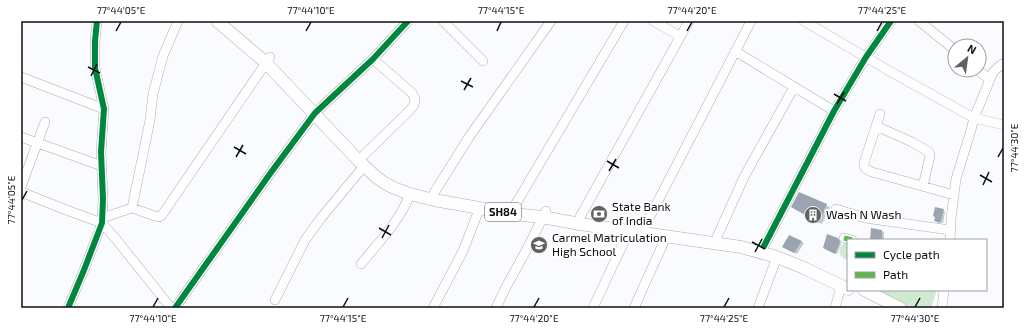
<svg xmlns="http://www.w3.org/2000/svg" width="1025" height="329" font-family="'Exo 2',sans-serif">
<style>
.green{fill:#cfead0}
.shadow{fill:#0003}
.building{fill:#9ba5b1}
.lines{fill:none;stroke-linecap:round;stroke-linejoin:round}
.minor-casing{stroke:#adaeb0;stroke-width:10}
.major-casing{stroke:#adaeb0;stroke-width:13}
.minor{stroke:#fefeff;stroke-width:9}
.major{stroke:#fefeff;stroke-width:12}
.quiet{stroke:#58b947;stroke-width:5;stroke-dasharray:10 5;stroke-linecap:butt}
.cycleway-casing{stroke:#fff;stroke-width:8}
.cycleway{stroke:#00873e;stroke-width:6}
.ticks{fill:none;stroke:#0d0e10;stroke-width:1.5}
.labels{text-anchor:middle;stroke-width:4;stroke-linejoin:round;paint-order:stroke}
.shield{fill:#fff;stroke:#565658;stroke-width:1}
.shield-label{font-size:11px;font-weight:bold;fill:#0d0e10}
.poi-label{font-size:12px;fill:#0d0e10;stroke:#fff;text-anchor:start}
.neatline{fill:none;stroke:#0d0e10;stroke-width:1.5}
.ticks-label{font-size:10px;text-anchor:middle;fill:#0d0e10}
</style>
<rect width="100%" height="100%" fill="#f9fbfe"/>
<path class="green" d="M846,242H848V260C837,257 837,247 846,242Z
M857,290H937L931,308H896Z"/>
<path class="shadow" d="M799,193L830,207L822,224L792,207Z
M943,210L945,212L943,223L937,222Z
M881,231L884,232V240H871Z
M789,237L804,243L797,254L783,247Z
M838,239L840,240L841,244L837,254L824,248Z"/>
<path class="building" d="M799,192L827,204L819,223L791,207Z
M935,207L944,209L940,223L934,221L935,217L933,216Z
M871,228L882,230V240H870Z
M827,234L838,238L840,242L835,254L823,248Z
M789,235L802,241L794,253L782,247Z"/>
<g class="lines">
<g class="minor-casing">
<path id="minor" d="M443,21L483,61
M653,21L680,36
M804,21L893,73L974,118L1004,125
M919,21L955,50
M735,51L834,111
M978,70L990,80
M21,77L104,109
M880,114L864,163C863,168 867,170 872,172L954,195
M876,126L912,142L929,152L930,156L923,186
M21,137L102,166
M364,155L410,110L414,105L415,99L412,93L373,59
M21,187L45,122
M21,192L69,211L102,223L115,238L171,308
M434,193L469,137L551,21
M514,207L624,21
M132,208L155,216L159,217L162,215L270,57
M836,209L865,218L950,230
M580,217L689,21
M102,218L132,208L150,120L153,94L163,56L178,21
M645,226L751,21
M717,237L744,177L794,87
M844,238L852,240
M950,240L951,219L956,179L971,130L974,118L993,72L1002,64H1004
M764,246L834,111L866,57L891,21
M361,264C379,242 400,221 410,194
M275,300L305,240L321,218L364,166
M68,308L84,270L102,223L103,199L101,152L104,109L95,68V41L97,21
M175,308L272,171L315,113L373,59L408,21
M433,308L463,251L480,207
M496,308L506,287L528,247L546,211
M593,308L629,231
M634,308L666,237
M758,308L777,257
M835,308L841,286
M942,308L944,290"/>
</g>
<g class="major-casing">
<path id="major" d="M217,21L265,62L358,160L375,176L383,182L394,188L410,194L434,200L513,214L542,217L580,224L741,247L777,257L804,268L848,289
M864,290L900,308"/>
</g>
<use href="#minor" class="minor"/>
<use href="#major" class="major"/>
<path class="quiet" d="M844,238L852,240"/>
<g class="cycleway-casing">
<path id="cycleway" d="M764,246L834,111L866,57L891,21
M68,308L84,270L102,223L103,199L101,152L104,109L95,68V41L97,21
M175,308L272,171L315,113L373,59L408,21"/>
</g>
<use href="#cycleway" class="cycleway"/>
</g>
<path class="ticks" d="M116,31L121,22M306,31L311,22M497,31L501,22M687,31L692,22M877,31L882,22M88,67L100,73M91,76L97,64M461,81L473,87M464,90L471,78M834,94L846,101M837,104L844,92M234,147L246,154M236,157L243,145M998,157L1003,148M607,161L619,168M609,171L616,159M980,175L992,182M983,185L989,172M22,200L27,191M379,228L391,235M382,238L389,225M752,242L765,249M755,252L762,239M153,307L158,298M343,307L348,298M534,307L539,298M724,307L729,298M915,307L920,298"/>
<defs>
<g id="bank-disc" transform="scale(0.9)"><circle r="9.5" fill="#606163" stroke="#fff"/><path d="M-6-4H6V4H-6ZM0-2.3a2.3 2.3 0 1 0 0 4.6a2.3 2.3 0 1 0 0-4.6Z" fill="#fff"/></g>
<g id="building-disc" transform="scale(0.9)"><circle r="9.5" fill="#606163" stroke="#fff"/><path d="M-4-6H4V6H1V3H-1V6H-4ZM-2.5-4.3h1.7v1.8h-1.7ZM.8-4.3h1.7v1.8H.8ZM-2.5-1h1.7V.8h-1.7ZM.8-1h1.7V.8H.8Z" fill="#fff"/></g>
<g id="school-disc" transform="scale(0.9)"><circle r="9.5" fill="#606163" stroke="#fff"/><path d="M0-5L7-2L0 1L-7-2ZM-4 1L0 2.5L4 1V4Q0 6-4 4Z" fill="#fff"/></g>
</defs>
<g fill-rule="evenodd">
<use href="#bank-disc" x="599" y="214"/>
<use href="#building-disc" x="813" y="215"/>
<use href="#school-disc" x="539" y="245"/>
</g>
<g class="labels">
<rect class="shield" x="485" y="203" width="36" height="18" rx="3"/>
<g class="shield-label">
<text x="503" y="216">SH84</text>
</g>
<g class="poi-label">
<text x="612" y="211">State Bank<tspan x="612" dy="14">of India</tspan></text>
<text x="826" y="219">Wash N Wash</text>
<text x="552" y="242">Carmel Matriculation<tspan x="552" dy="14">High School</tspan></text>
</g>
</g>
<rect width="1025" height="329" fill="none" stroke="#ffffff" stroke-width="44"/>
<rect x="847" y="239" width="140" height="52" fill="#ffffff" stroke="#9e9f9f"/>
<rect x="855" y="252" width="20" height="6" fill="#00873e" stroke="#9e9f9f"/>
<text x="883" y="259" font-size="12" fill="#0d0e10">Cycle path</text>
<rect x="855" y="272" width="20" height="6" fill="#58b947" stroke="#9e9f9f"/>
<text x="883" y="279" font-size="12" fill="#0d0e10">Path</text>
<g transform="translate(967 58) rotate(29)"><circle r="19" fill="#ffffff" stroke="#9e9f9f"/>
<path d="M0-3L7 15L0 10L-7 15Z" fill="#606163"/>
<text y="-6" font-size="11" font-weight="bold" text-anchor="middle" fill="#0d0e10">N</text>
</g>
<rect x="22" y="22" width="981" height="285" class="neatline"/>
<g class="ticks-label">
<text x="121" y="14">77°44'05"E</text>
<text x="311" y="14">77°44'10"E</text>
<text x="501" y="14">77°44'15"E</text>
<text x="692" y="14">77°44'20"E</text>
<text x="882" y="14">77°44'25"E</text>
<text transform="translate(1014 148) rotate(-90)" y="4">77°44'30"E</text>
<text transform="translate(11 200) rotate(-90)" y="4">77°44'05"E</text>
<text x="153" y="322">77°44'10"E</text>
<text x="343" y="322">77°44'15"E</text>
<text x="534" y="322">77°44'20"E</text>
<text x="724" y="322">77°44'25"E</text>
<text x="915" y="322">77°44'30"E</text>
</g>
</svg>
